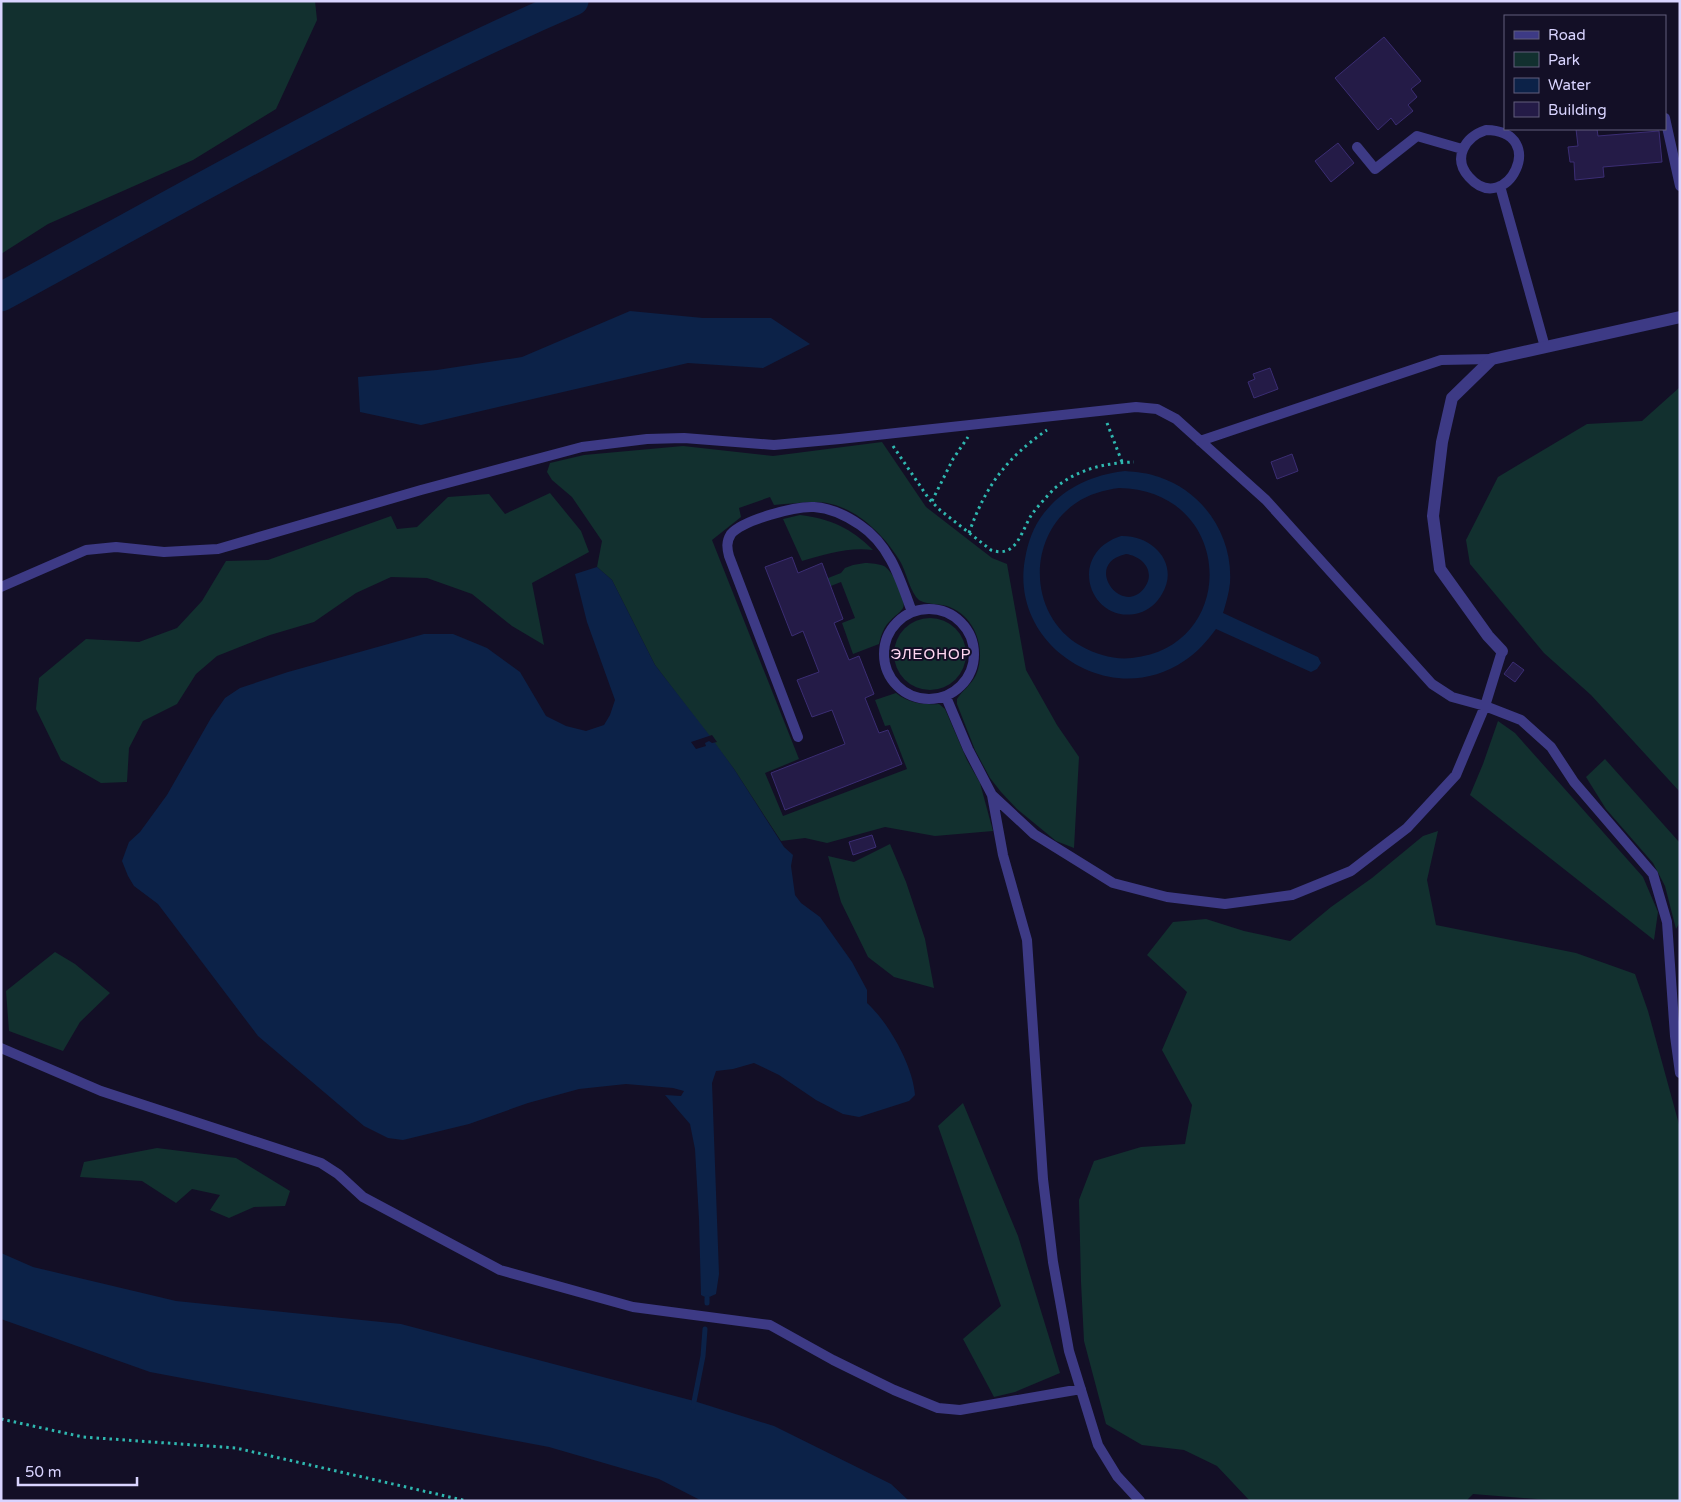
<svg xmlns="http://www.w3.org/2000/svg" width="1681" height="1502" font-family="'Varela Round',sans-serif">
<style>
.green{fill:#12302f}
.water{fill:#0c2248;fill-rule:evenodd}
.pier{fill:#130f26}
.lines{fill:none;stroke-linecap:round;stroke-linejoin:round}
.stream{stroke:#0c2248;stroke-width:5}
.river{stroke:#0c2248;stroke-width:29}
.building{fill:#241b47;stroke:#3b2d73}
.path{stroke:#2fb8b0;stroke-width:3;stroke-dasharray:2.5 4;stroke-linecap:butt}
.service{stroke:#3d3a85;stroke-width:10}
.minor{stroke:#3d3a85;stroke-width:12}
.labels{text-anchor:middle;stroke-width:4;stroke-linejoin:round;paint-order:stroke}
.neighbourhood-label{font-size:15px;letter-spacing:1px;fill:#ffd6f0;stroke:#130f26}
</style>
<rect width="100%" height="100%" fill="#130f26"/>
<path class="green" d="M1,1H315L317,20L276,109L193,160L48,224L1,254Z
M1680,387V792L1591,695L1544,653L1470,564L1466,540L1498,477L1587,424L1642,421Z
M882,442L926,507L992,558L1007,564L1026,670L1057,725L1079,757L1074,848L1056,841L1017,809L1001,792L990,778L975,750L957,704V699C963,690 971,685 976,675C987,649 975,615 947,606C940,604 922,604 918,599C909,590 906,569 898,558C881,531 850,502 816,502C802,502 788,504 774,505L770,497L739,508L741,517L712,540L799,759L765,773L783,816L907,769L890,725L885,726L875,700L896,693C908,703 923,705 939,704L945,709L967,760L980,783L993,831L935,836L885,827L827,843L805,838L781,841L734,769L655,665L612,580L597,567L602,541L572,497L552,480L547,472L550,463L584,455L683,446L773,456Z
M550,493L581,531L589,552L532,583L544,645L512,626L472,594L427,578L391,577L356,593L314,622L270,635L217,656L196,674L177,704L143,721L129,748L127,782L101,783L61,760L36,709L39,678L86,639L139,642L177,628L202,601L226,561L268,560L391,516L397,529L417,527L448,497L489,494L505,514Z
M800,515C831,519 851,528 873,550C848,547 826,554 802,561L783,519Z
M865,563C871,563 879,564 884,566C893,571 907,600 903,608C900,613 894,616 891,620C884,626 881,635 879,644L853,654L842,623L855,618L841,582L813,593L810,585L841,573L845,568L853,565Z
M894 654a36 36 0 1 1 72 0a36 36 0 1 1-72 0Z
M1498,721L1515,733L1643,877L1658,912L1654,940L1470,795L1483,764Z
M1605,759L1680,843V922L1676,929L1665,886L1653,863L1606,809L1586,777Z
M1438,831L1427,880L1436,925L1576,953L1635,974L1648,1011L1680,1128V1501H1561L1473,1494L1466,1501H1250L1217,1466L1184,1450L1142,1445L1106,1424L1084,1341L1081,1282L1079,1200L1094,1161L1141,1147L1185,1144L1192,1105L1162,1050L1187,992L1147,955L1173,922L1206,919L1244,931L1290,941L1331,907L1372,878L1423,836Z
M890,844L906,882L925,939L934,988L894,977L868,957L841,902L828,856L854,862Z
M55,952L75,964L110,993L80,1022L63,1051L9,1031L6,991Z
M963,1103L1018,1236L1060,1373L1015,1392L994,1397L963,1339L1001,1306L938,1126Z
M157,1148L236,1158L290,1191L285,1206L254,1207L229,1218L210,1210L220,1195L192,1189L176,1203L142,1181L80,1177L84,1162Z"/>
<path class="water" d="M630,311L703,318H771L810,344L763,368L688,363L421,425L360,412L358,377L437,370L522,357Z
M1125,471C1137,472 1148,473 1159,477C1204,492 1233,536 1230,583C1229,593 1226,603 1223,613L1318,657L1321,663L1317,669L1311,672L1216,629C1207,641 1197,653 1184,661C1111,711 1009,646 1025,559C1028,542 1033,527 1044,513C1065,487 1092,475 1125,471ZM1119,488C1235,490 1240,647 1132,658C1115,660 1097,655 1081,646C1028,616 1026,537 1076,503C1089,494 1104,490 1119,488Z
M1121,536C1153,535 1180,564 1162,594C1157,603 1149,610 1139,613C1090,626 1065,554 1121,536ZM1126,554C1142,556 1156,571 1145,587C1123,619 1081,564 1126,554Z
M597,567L612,580L655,665L710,736L734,769L784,847L793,855L791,866L795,895L801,903L820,917L852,962L867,990V1003C889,1023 913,1066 915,1095L909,1101L859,1117L843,1114L816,1100L779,1075L754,1063L733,1069L716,1071L712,1083L719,1274L716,1294L707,1298L701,1295L699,1219L695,1149L690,1124L665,1095L681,1096L684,1091L673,1088L626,1084L579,1089L528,1103L469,1124L403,1140L388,1138L364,1126L258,1036L158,904L134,886L128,876L122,861L129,842L140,832L167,795L211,718L225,698L240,688L288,672L424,634H453L487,648L520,672L546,716L566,726L586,731L604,725L610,715L615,700L587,622L575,574Z
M1,1253L33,1267L176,1301L401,1324L694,1401L774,1426L891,1484L909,1501H702L659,1479L549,1447L150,1372L1,1319Z"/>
<path class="pier" d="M712,735L717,742L712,743L709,741L705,743L706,746L696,749L691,742Z"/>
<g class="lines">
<path class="stream" d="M707,1303V1298
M693,1407L703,1356L705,1329"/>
<path class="river" d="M1,297C190,194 377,86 574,1"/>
</g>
<path class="building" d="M1384,37L1421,81L1411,89L1417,97L1408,105L1413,111L1396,125L1391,118L1378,130L1335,78Z
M1576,129H1597L1598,136L1659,131L1662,162L1603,167L1604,177L1575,180L1574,162H1570L1568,147L1578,146Z
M1338,143L1354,163L1331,182L1315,161Z
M1270,368L1278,389L1254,398L1248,382L1255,379L1253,374Z
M1292,454L1298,471L1277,479L1271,462Z
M792,557L798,573L822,563L843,619L834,623L849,660L859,656L874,694L865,698L879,733L888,730L902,764L785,810L771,773L845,744L832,710L812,717L797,680L819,672L803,631L792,636L765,567Z
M1513,662L1524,670L1515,682L1504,674Z
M872,835L876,847L853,855L849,842Z"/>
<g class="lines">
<path class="path" d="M1107,423L1122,462
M893,446L929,499L940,510L991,550C1017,559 1021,531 1032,514C1039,505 1047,496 1055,488C1078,469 1105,463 1134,462
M932,501L953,459L968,437
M969,533C985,487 1006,458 1047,430
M1,1419L83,1437L236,1448L467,1501"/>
<path class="service" d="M1665,118L1680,186
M1486,130C1551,131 1506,219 1469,177C1452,158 1465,137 1486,130Z
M1357,147L1375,169L1417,136L1462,149
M1500,186L1545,347
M1200,441L1441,360L1492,359
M1,587L86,550L116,547L164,552L218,549L421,490L582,447L647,439L684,438L774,445L840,439L1136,407L1157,409L1176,419L1266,500L1432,684L1452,697L1485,706L1521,720L1551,747L1574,782L1653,874L1667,922L1675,1036L1680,1073
M884 654a45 45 0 1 1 90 0a45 45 0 1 1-90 0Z
M946,697L968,749L992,795L1003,855L1027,940L1043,1179L1053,1262L1069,1351L1098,1445L1117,1476L1140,1501
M798,737L729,556C727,548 726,542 731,534C743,520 795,506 814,507C830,508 847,516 860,525C890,545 900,579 912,612
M992,795L1034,834L1113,883L1167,897L1225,904L1292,895L1351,871L1407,828L1456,775L1485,706L1502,651
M1,1048L101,1091L321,1163L338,1174L363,1197L500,1270L633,1307L770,1325L833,1360L894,1390L938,1408L960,1410L1081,1389"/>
<path class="minor" d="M1502,651L1488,636L1440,569L1433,516L1442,442L1452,398L1492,359L1680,317"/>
</g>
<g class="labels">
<g class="neighbourhood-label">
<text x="931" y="659">ЭЛЕОНОР</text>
</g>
</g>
<rect width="1681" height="1502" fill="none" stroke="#d9d4ff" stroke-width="5"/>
<rect x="1504" y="15" width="162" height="115" fill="#130f26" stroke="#625e7d"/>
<rect x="1514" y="31" width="25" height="8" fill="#3d3a85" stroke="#625e7d"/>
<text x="1548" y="40" font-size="15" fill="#d9d4ff">Road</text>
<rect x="1514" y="52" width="25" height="15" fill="#12302f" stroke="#625e7d"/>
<text x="1548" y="65" font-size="15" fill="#d9d4ff">Park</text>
<rect x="1514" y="78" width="25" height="15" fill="#0c2248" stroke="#625e7d"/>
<text x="1548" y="90" font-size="15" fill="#d9d4ff">Water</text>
<rect x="1514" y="102" width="25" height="15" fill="#241b47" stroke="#625e7d"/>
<text x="1548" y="115" font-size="15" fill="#d9d4ff">Building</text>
<path d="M18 1477v8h119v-8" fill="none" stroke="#d9d4ff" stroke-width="2.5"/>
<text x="25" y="1477" font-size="15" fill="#d9d4ff" stroke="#130f26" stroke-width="4" paint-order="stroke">50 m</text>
</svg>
